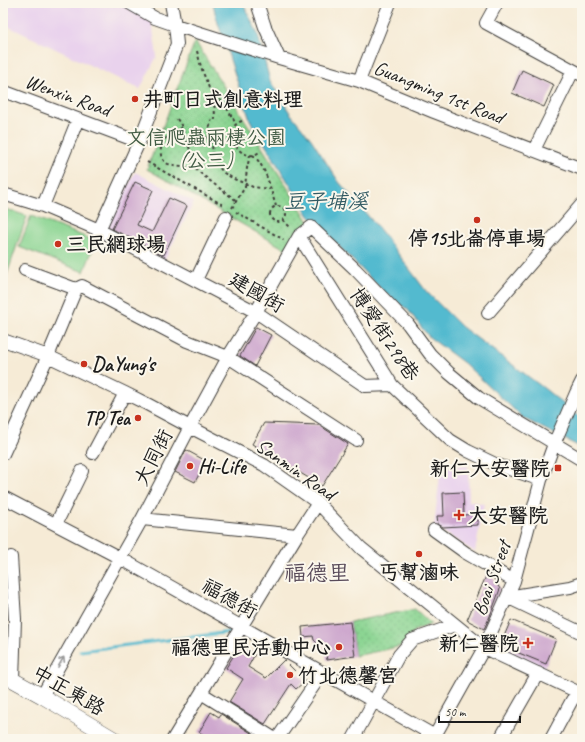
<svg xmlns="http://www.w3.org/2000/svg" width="585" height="742" font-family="Caveat,'LXGW WenKai TC',sans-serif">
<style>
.built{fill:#e9d2ed}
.grass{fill:url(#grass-dots);stroke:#527856}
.pitch{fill:#89d491;stroke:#527856}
.water{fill:#52bacf;stroke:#376b76}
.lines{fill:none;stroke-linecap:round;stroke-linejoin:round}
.stream{stroke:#52bacf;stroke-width:3}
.building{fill:#cba3cc}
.minor-casing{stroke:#3d3b38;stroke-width:14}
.major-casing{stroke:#3d3b38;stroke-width:16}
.path{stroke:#3d3b38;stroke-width:2;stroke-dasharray:3 3;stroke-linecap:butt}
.minor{stroke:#fff;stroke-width:12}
.major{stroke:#fff;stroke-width:15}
.oneway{stroke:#999}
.poi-dot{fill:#c8321e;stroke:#fbf7ec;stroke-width:1.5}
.labels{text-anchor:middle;stroke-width:4;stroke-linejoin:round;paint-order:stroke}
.street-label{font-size:20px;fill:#1c1c1c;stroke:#fbf7ec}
.poi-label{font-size:20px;font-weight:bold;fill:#1c1c1c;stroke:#fbf7ec;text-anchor:start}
.park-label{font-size:20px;fill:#425c45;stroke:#fbf7ec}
.water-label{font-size:21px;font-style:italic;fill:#325b64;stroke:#fbf7ec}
.quarter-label{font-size:22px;fill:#594b5a;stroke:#fbf7ec}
</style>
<defs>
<pattern id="grass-dots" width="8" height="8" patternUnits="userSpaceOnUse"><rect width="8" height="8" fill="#89d491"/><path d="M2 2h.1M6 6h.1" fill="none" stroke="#76b57c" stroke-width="1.8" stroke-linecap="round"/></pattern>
</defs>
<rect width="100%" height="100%" fill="#fbf7ec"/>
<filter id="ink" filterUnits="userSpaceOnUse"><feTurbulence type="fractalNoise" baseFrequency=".025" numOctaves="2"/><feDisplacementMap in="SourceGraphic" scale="8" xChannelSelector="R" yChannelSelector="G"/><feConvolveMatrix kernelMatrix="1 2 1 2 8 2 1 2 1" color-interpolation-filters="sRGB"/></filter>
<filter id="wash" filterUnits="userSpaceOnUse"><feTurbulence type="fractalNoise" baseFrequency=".012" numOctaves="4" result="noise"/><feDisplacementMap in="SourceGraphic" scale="16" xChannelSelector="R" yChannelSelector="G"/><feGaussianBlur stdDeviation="0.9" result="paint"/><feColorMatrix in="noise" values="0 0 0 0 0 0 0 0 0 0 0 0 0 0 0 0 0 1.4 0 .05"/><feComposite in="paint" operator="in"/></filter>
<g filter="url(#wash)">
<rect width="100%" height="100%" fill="#f6ebd6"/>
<path class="built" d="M3,3H149L157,56L140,89L3,24Z
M135,172L194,202L164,261L105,232Z
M468,466L469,501L484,504L475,552L434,526L441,467Z
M511,620L556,639L544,668L499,648Z"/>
<path class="grass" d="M195,41L311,225L285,249L147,169Z
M415,609L431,624L414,631L402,646L355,656L350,622Z"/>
<path class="pitch" d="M3,208L27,216L3,286Z
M31,216L96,241L84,272L19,247Z"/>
<path class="water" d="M213,3H244L245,8L257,32L270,81L290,113L311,139L339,182L381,231L426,291L462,327L545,389L582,419V448L523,418L464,363L429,337L408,310L383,291L309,216L250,120L216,17Z"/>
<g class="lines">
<path class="stream" d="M80,651L231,632"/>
</g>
<g id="blocks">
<path class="building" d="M522,70L554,85L544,107L512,93Z
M135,182L153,190L137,225L152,232L169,198L187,206L164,255L112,229Z
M256,327L271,335L255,366L240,356Z
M264,423L319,425L348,444L322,486L252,444Z
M186,450L206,461L195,482L175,472Z
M463,492L464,515L478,514V525L443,527L438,524L437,516H444L443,493Z
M487,574L493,577L500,589L490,616L484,629L467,620Z
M511,620L556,639L546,664L514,651L507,640L505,634Z
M350,622L355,656L327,660L324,644L319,645L314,640L313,636L303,637L302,627Z
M240,645L255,654L248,667L266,678L284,660L305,681L296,689L291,684L265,724L229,702L243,679L226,668Z
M211,712L219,717L221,714L256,736L255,739H211L199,732Z"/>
</g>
</g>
<g filter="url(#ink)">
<use href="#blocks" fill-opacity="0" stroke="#3d3b38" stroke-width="1"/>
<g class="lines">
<g class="minor-casing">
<path id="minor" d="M129,3L155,18L175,25L279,58L359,81L434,112L582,169
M257,3L265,27L279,58
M497,3L486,23L582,75
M359,81L390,3
M3,91L139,142L177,44L175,25L171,3
M534,150L573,71
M3,194L43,206L99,230L256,312L365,386L392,385
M43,206L78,119
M99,230L139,142
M299,236L392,385L450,440L468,451L495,464L541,480
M25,270L76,289
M196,280L226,217
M76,289L82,286L187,341L228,357L356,440
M488,313L582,204
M3,340L48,356L125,393L147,404L190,427L264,465L318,503L361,548L484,648L582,694
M93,453L125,393
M3,454L48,356L76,289
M3,497L120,558L435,736
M142,519L297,535
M56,524L82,471
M434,530L466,553L514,581
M11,557L15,619L13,680
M507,597L582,633
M507,597L570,587L582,583
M201,693L275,739
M42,696L142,519L190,427L228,357L256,312L299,236L311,227L355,269L408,324L430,354L449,373L479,398L582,460
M173,739L297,535L318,503
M277,739L323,672
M353,739L399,655L412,640L455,625
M433,739L484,648L514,581L541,480L554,444L576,393L582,381
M500,739L538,673
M551,739L572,700L580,693"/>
</g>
<g class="major-casing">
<path id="major" d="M3,677L13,680L42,696L114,739"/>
</g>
<path class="path" d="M281,3L298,8
M197,51L201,67L209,88L225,105L236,124
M214,93L215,119L212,118L207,138L212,143L213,157L217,165L224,173L234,179L253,187L270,189
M177,119L181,125L194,161V168L214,184L237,201
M242,121C220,129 238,159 254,155C256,154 258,153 260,152
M182,127C176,130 168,135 164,141C159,149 159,159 168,164L194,168
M253,155C267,168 270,189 276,206
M147,162L225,206
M270 214a8 8 0 1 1 16 0a8 8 0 1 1-16 0Z
M232,208L245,187L247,168L250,155
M236,212L284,240
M283,220L291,228"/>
<use href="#minor" class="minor"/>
<use href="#major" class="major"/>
</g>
<defs><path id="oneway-shaft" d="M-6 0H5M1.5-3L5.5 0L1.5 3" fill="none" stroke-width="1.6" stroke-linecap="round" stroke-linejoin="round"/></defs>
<use class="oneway" href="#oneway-shaft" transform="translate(61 662) rotate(-60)"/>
</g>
<g class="poi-dot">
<circle cx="135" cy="99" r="4"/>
<circle cx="477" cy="220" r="4"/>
<circle cx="58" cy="244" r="4"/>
<circle cx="84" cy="364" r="4"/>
<circle cx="138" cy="418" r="4"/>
<circle cx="190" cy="466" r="4"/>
<rect x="554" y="464" width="8" height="8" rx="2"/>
<path d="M457 509h4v4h4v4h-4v4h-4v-4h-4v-4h4z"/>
<circle cx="419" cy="554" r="4"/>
<path d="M526 637h4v4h4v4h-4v4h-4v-4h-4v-4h4z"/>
<circle cx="339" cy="647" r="4"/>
<circle cx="290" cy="675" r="4"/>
</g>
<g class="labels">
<g class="street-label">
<text transform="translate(439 92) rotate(22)" y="7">Guangming 1st Road</text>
<text transform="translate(68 95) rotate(20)" y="7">Wenxin Road</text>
<text transform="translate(257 292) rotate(30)" y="7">建國街</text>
<text transform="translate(385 334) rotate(56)" y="7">博愛街298巷</text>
<text transform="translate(153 457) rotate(-63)" y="7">大同街</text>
<text transform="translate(296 469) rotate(35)" y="7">Sanmin Road</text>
<text transform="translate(491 578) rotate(-70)" y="7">Boai Street</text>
<text transform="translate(230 598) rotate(29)" y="7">福德街</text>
<text transform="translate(69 690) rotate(30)" y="7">中正東路</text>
</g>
<g class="poi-label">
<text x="143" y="106">井町日式創意料理</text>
<text x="477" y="245" text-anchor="middle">停15北崙停車場</text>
<text x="66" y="251">三民網球場</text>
<text x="92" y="371">DaYung's</text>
<text x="130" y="425" text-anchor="end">TP Tea</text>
<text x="198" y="473">Hi-Life</text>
<text x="550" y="475" text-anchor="end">新仁大安醫院</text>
<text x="468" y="522">大安醫院</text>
<text x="419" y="579" text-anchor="middle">丐幫滷味</text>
<text x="519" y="650" text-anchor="end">新仁醫院</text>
<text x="331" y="654" text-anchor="end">福德里民活動中心</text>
<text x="298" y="682">竹北德馨宮</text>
</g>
<g class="park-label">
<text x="206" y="144">文信爬蟲兩棲公園<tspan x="206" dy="23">(公三)</tspan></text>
</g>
<g class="water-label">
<text x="326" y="208">豆子埔溪</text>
</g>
<g class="quarter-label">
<text x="317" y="580">福德里</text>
</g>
</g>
<rect width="585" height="742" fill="none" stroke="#fbf7ec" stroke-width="16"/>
<path d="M439 716v6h81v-6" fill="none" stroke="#1c1c1c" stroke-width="2"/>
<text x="445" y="716" font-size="12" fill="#1c1c1c" stroke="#fbf7ec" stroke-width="3" paint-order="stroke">50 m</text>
</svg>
